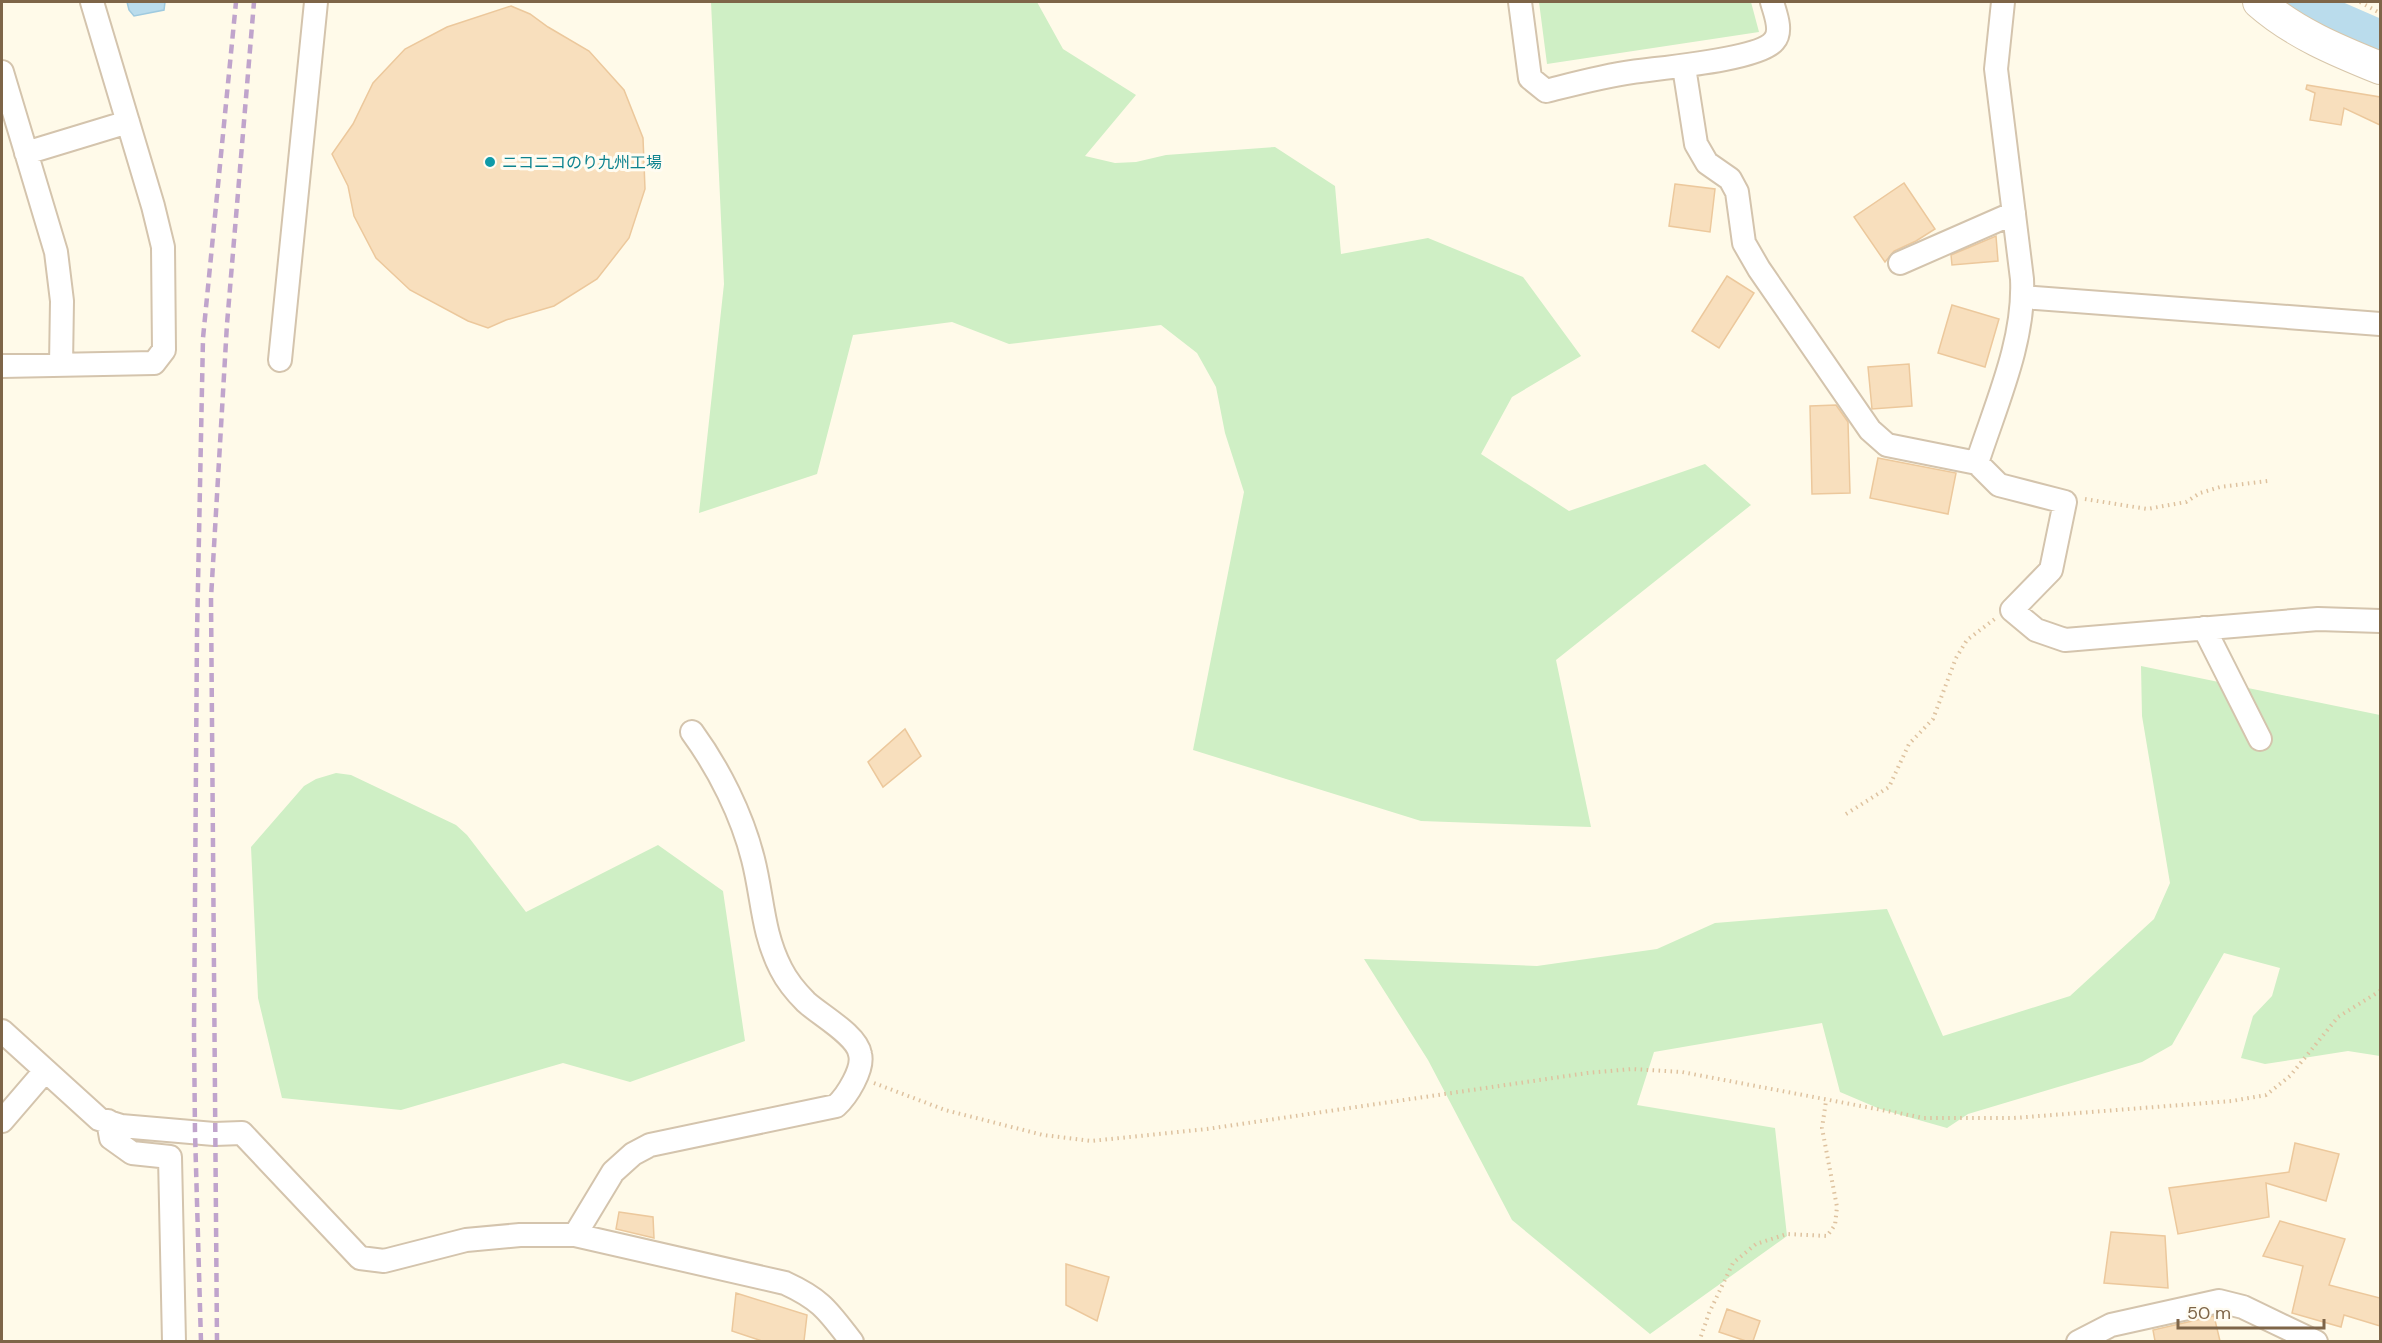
<svg xmlns="http://www.w3.org/2000/svg" width="2382" height="1343" font-family="'DM Sans','Noto Sans JP',sans-serif">
<style>
.green{fill:#cfefc5}
.water{fill:#badcec;stroke:#9fcadf;stroke-width:1.5}
.lines{fill:none;stroke-linecap:round;stroke-linejoin:round}
.river{stroke:#badcec;stroke-width:34}
.building{fill:#f8dfbd;stroke:#ecc89c;stroke-width:1.5}
.street-casing{stroke:#d4c4ad;stroke-width:26}
.secondary-casing{stroke:#d7c6aa;stroke-width:34}
.path{stroke:#dec29f;stroke-width:4;stroke-dasharray:1.5 4.5;stroke-linecap:butt}
.street{stroke:#fff;stroke-width:22}
.secondary{stroke:#fff;stroke-width:32}
.rail{stroke:#c0a4cc;stroke-width:4.5;stroke-dasharray:9 6;stroke-linecap:butt}
.culture-dot{fill:#0f9aa8;stroke:#fffcf2;stroke-width:2}
.labels{text-anchor:middle;stroke-width:6;stroke-linejoin:round;paint-order:stroke}
.culture-label{font-size:16px;fill:#0d838f;stroke:#fffcf2;text-anchor:start}
</style>
<rect width="100%" height="100%" fill="#fffae9"/>
<path class="green" d="M711,2H1037L1063,49L1136,95L1085,156L1115,163L1136,162L1166,155L1275,147L1335,186L1341,254L1428,238L1523,277L1581,356L1512,397L1481,454L1569,511L1705,464L1751,505L1556,660L1591,827L1421,821L1193,750L1244,492L1225,433L1216,387L1197,353L1161,325L1009,344L952,322L853,335L817,474L699,513L724,284Z
M1539,2H1751L1759,32L1547,64Z
M2141,666L2380,715V1056L2348,1051L2265,1064L2241,1058L2253,1016L2272,996L2280,968L2224,953L2172,1045L2142,1062L1968,1114L1947,1128L1880,1109L1840,1092L1822,1023L1654,1052L1637,1105L1775,1128L1787,1236L1650,1334L1512,1220L1428,1060L1364,959L1537,966L1657,949L1715,923L1887,909L1943,1036L2070,996L2154,919L2170,883L2142,716Z
M336,773L351,775L456,825L467,835L526,912L658,845L723,891L745,1041L630,1082L563,1063L401,1110L282,1098L258,998L251,847L304,786L316,779Z"/>
<path class="water" d="M127,2H165L164,10L134,16L129,10Z"/>
<g class="lines">
<path class="river" d="M2300,2L2380,37"/>
</g>
<path class="building" d="M511,6L530,14L548,27L589,51L624,90L643,138L645,189L629,238L597,279L554,306L506,320L488,328L468,321L410,290L376,258L354,216L348,186L332,154L353,124L373,83L405,49L447,27Z
M2307,85L2380,97V125L2344,108L2341,125L2310,120L2315,93L2306,89Z
M1904,183L1935,229L1916,241L1894,251L1885,262L1854,217Z
M1675,184L1715,189L1710,232L1669,226Z
M1996,236L1998,261L1952,265L1951,255Z
M1727,276L1754,293L1719,348L1692,331Z
M1952,305L1999,319L1985,367L1938,353Z
M1909,364L1912,406L1872,409L1868,367Z
M1836,405L1848,422L1850,493L1812,494L1810,406Z
M1878,458L1956,473L1948,514L1870,498Z
M905,729L921,756L883,787L868,762Z
M2295,1143L2339,1154L2326,1201L2266,1183L2269,1217L2178,1234L2169,1188L2289,1172Z
M619,1212L653,1217L654,1238L616,1229Z
M2280,1221L2345,1239L2329,1285L2380,1298V1326L2344,1315L2341,1327L2292,1313L2303,1266L2263,1256Z
M2111,1232L2165,1236L2168,1288L2104,1283Z
M1066,1264L1109,1277L1097,1321L1066,1305Z
M736,1293L807,1315L804,1341H762L732,1331Z
M1727,1309L1760,1321L1753,1341H1746L1719,1332Z
M2214,1316L2220,1341H2155L2153,1330Z"/>
<g class="lines">
<g class="street-casing">
<path id="street" d="M1520,2L1530,78L1546,91C1574,84 1603,76 1632,72C1658,68 1759,60 1774,41C1783,31 1775,13 1772,2
M1684,67L1696,144L1707,163L1730,179L1737,192L1744,243L1759,269L1870,430L1887,445L1977,463L1999,485L2065,502L2051,570L2012,610L2036,630L2065,640L2318,619L2380,621
M2,72L56,252L62,301L61,365
M26,153L128,122
M1900,263L2014,213
M2023,297L2380,324
M280,360L316,2
M2,366L154,363L164,350L163,247L153,206L92,2
M1977,463C1996,404 2025,341 2022,279L1996,69L2003,2
M2204,628L2260,739
M2,1031L99,1119L121,1126L214,1134L242,1133L360,1258L384,1261L466,1240L520,1235H575L785,1283C822,1300 828,1311 852,1342
M2,1121L45,1071
M108,1121L111,1138L132,1153L170,1157L174,1342
M575,1235L613,1172L633,1154L650,1145L836,1106C847,1096 864,1069 860,1054C857,1035 820,1015 806,1002C796,992 787,981 781,969C762,932 763,898 753,859C742,815 719,769 692,732
M2078,1342L2111,1325L2219,1301L2243,1307L2316,1342"/>
</g>
<g class="secondary-casing">
<path id="secondary" d="M2259,2C2294,33 2338,51 2380,68"/>
</g>
<path class="path" d="M2360,2L2380,13
M2085,499L2147,509L2186,502L2200,493L2220,487L2268,481
M1846,814L1889,787L1909,744L1933,719L1956,658L1967,640L1996,618
M874,1083L945,1110L1043,1135L1091,1141L1207,1129L1587,1073L1632,1069L1682,1072L1924,1118H2014L2232,1101L2266,1095L2290,1076L2338,1017L2380,991
M1699,1342L1709,1313L1733,1263L1756,1244L1787,1234L1827,1236L1835,1225L1837,1207L1822,1128L1826,1101"/>
<use href="#street" class="street"/>
<use href="#secondary" class="secondary"/>
<path class="rail" d="M201,1342L195,1132L194,1032L197,634L203,338L236,2
M217,1342L211,598L227,324L254,2"/>
</g>
<circle class="culture-dot" cx="490" cy="162" r="6"/>
<g class="labels">
<g class="culture-label">
<text x="502" y="168">ニコニコのり九州工場</text>
</g>
</g>
<rect width="2382" height="1343" fill="none" stroke="#7e6548" stroke-width="6"/>
<path d="M2178 1319v9h146v-9" fill="none" stroke="#7e6548" stroke-width="3"/>
<text x="2187" y="1319" font-size="18" fill="#7e6548" stroke="#fffcf2" stroke-width="4.5" paint-order="stroke">50 m</text>
</svg>
